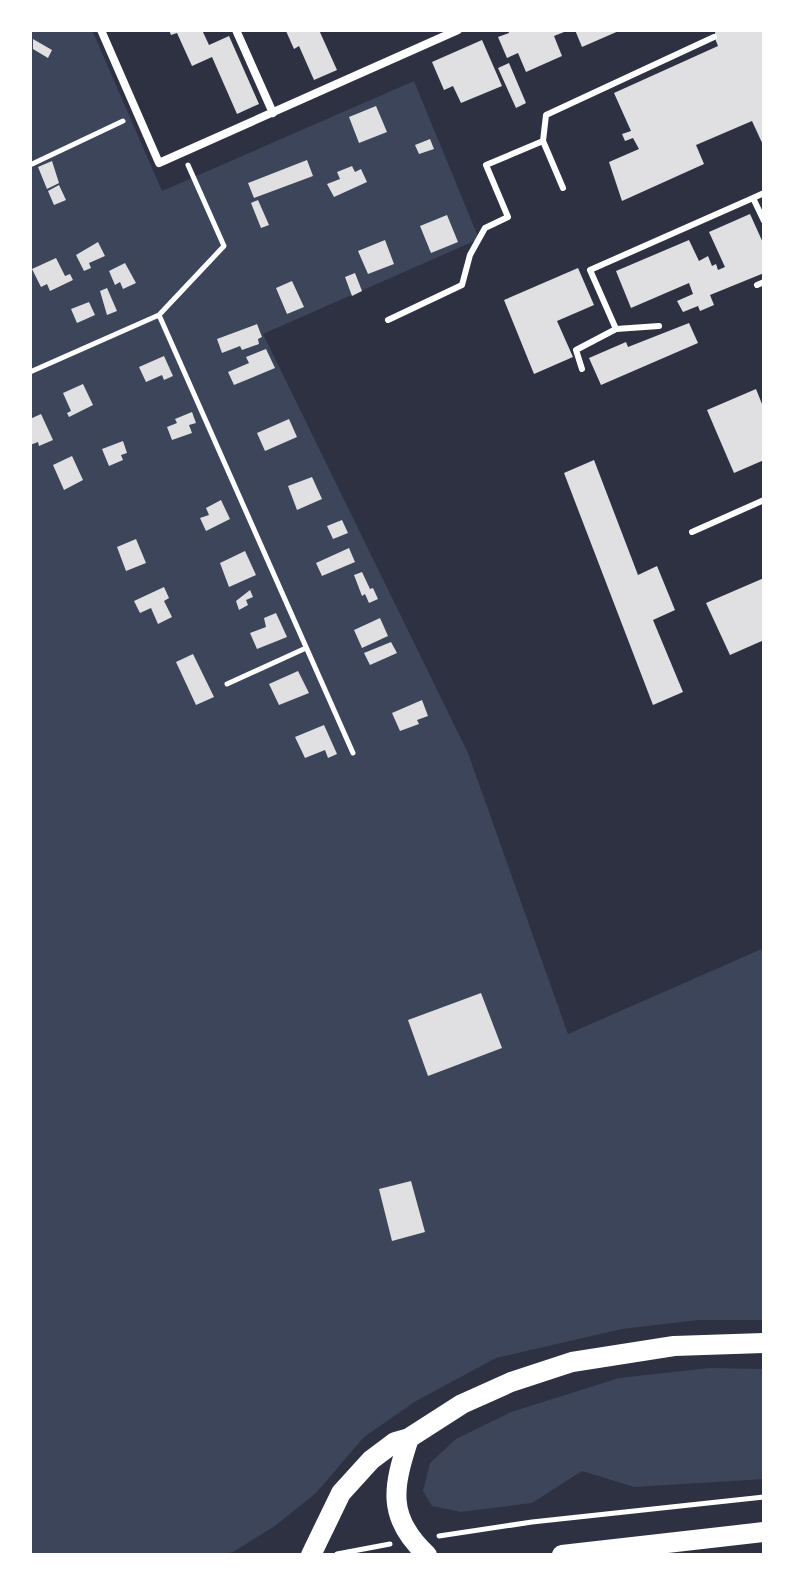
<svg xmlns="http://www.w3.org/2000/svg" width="794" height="1585" font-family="Merriweather,serif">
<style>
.green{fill:#3c4559}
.building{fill:#e0e0e3}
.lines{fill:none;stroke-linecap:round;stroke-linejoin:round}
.path{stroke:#fff;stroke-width:5}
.service{stroke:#fff;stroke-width:6}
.minor{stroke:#fff;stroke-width:8}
.primary{stroke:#fff;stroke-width:20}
</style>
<rect width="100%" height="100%" fill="#2d3142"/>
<path class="green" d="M30,30H92L162,191L414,81L479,239L263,334L468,753L568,1034L764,948V1320H698L622,1329L496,1358L416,1401L364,1437L316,1493L275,1526L233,1552L219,1555H30Z
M709,1368L764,1369V1479L634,1487L582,1471L532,1503L461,1512L432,1506L423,1491L430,1463L456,1439L511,1412L619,1378Z"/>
<path class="building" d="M169,30H202L209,45L229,36L259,104L237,114L212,57L192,66L177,33L171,35Z
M319,30L337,70L314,80L299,46L294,49L286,31Z
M508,30H569L554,36L562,56L526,72L518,53L507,58L498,37L509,33Z
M575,30H621L582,47Z
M716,30H764V147L752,121L696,145L704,164L622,201L609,162L639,149L633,138L625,141L622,134L631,131L614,93L718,46L714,36Z
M33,39L52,50L48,58L33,49Z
M482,40L502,86L461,103L453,86L444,90L432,62Z
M509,63L526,103L516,108L498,68Z
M376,106L387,132L359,143L349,117Z
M430,139L434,149L419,154L415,145Z
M307,160L313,176L254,198L248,183Z
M52,161L59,183L47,189L38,167Z
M352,166L355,172L361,169L367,182L334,197L327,184L340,179L337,172Z
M59,185L66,200L54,205L48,191Z
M258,200L269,225L261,228L251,203Z
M750,214L764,245L762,251L764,273L710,295L714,305L700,311L698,306L683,312L677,301L693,294L689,283L631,308L616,271L689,240L699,261L708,256L712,266L716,264L718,270L725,267L709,232Z
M447,215L458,242L431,253L420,226Z
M385,240L394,264L368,274L358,251Z
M98,242L105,256L89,263L91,268L84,271L76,255Z
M56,258L65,276L70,274L73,280L50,291L47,284L41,287L32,269Z
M125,263L136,283L123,289L120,282L115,285L109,271Z
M578,268L594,305L557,321L573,357L534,374L504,300Z
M355,273L362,291L352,296L345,277Z
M292,281L304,307L287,314L276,288Z
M107,288L117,311L107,315L100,291Z
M89,302L95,315L77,323L71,309Z
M689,323L698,343L601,385L589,358L626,342L628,347Z
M257,324L262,337L258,339L259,344L242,350L240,346L222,353L217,339Z
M266,349L275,368L234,385L228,372L249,363L246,357Z
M164,356L173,376L164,380L162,375L146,382L139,367Z
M83,384L93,405L69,417L67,413L71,411L63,393Z
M756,389L764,409V460L734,473L707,410Z
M192,412L196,423L189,425L192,433L172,440L167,427L177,423L175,419Z
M41,414L53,440L39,446L38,442L30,445V419Z
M289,419L297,437L265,451L257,433Z
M123,441L127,453L121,455L123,460L109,466L102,449Z
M72,456L83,480L64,490L53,465Z
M594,460L638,575L657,566L675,610L653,620L683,692L653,705L564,473Z
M312,477L322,499L297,510L288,486Z
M221,500L230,519L206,531L200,518L209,515L206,508Z
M342,520L348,533L333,539L327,526Z
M136,539L146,563L126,571L117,547Z
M349,548L355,562L322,576L316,563Z
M245,551L256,575L229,587L220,563Z
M362,572L370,589L373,588L378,599L369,603L365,594L362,596L354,575Z
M764,578V640L730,655L706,603Z
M164,587L169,598L164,601L172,617L158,624L151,608L140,613L134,601Z
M250,590L253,597L246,600L248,605L239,610L236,601Z
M276,613L287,637L257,649L250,633L266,627L264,618Z
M380,618L388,636L362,648L354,630Z
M391,642L397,653L370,665L364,653Z
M193,654L214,697L196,705L176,662Z
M298,671L309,693L279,705L269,684Z
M422,700L428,716L417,720L419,724L400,731L392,713Z
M324,725L337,754L328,758L325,750L305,758L295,737Z
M481,993L502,1048L428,1076L408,1020Z
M411,1181L425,1232L392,1241L379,1189Z"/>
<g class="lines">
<path class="path" d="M30,165L123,121
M159,315L353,753
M30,372L159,315L224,246L188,165
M227,684L306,648
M439,1536L532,1522L764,1497
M337,1554L390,1544"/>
<path class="service" d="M543,141L546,115L714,37
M764,193L753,198L764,221
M757,285L764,282
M388,320L462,285L470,255L485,228L508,217L486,165L543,141L563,188
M616,329L659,326
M582,369L576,350L616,329L590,270L753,198
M692,532L764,500"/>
<path class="minor" d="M101,30L159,163L458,30
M236,30L273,113"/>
<path class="primary" d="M409,1438C393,1487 386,1517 427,1555
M311,1555L341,1493L371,1460L395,1442L409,1438L462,1404L511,1382L572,1362L674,1346L764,1343
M562,1555L764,1532"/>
</g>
<rect width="794" height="1585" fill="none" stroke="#ffffff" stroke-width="64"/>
</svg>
